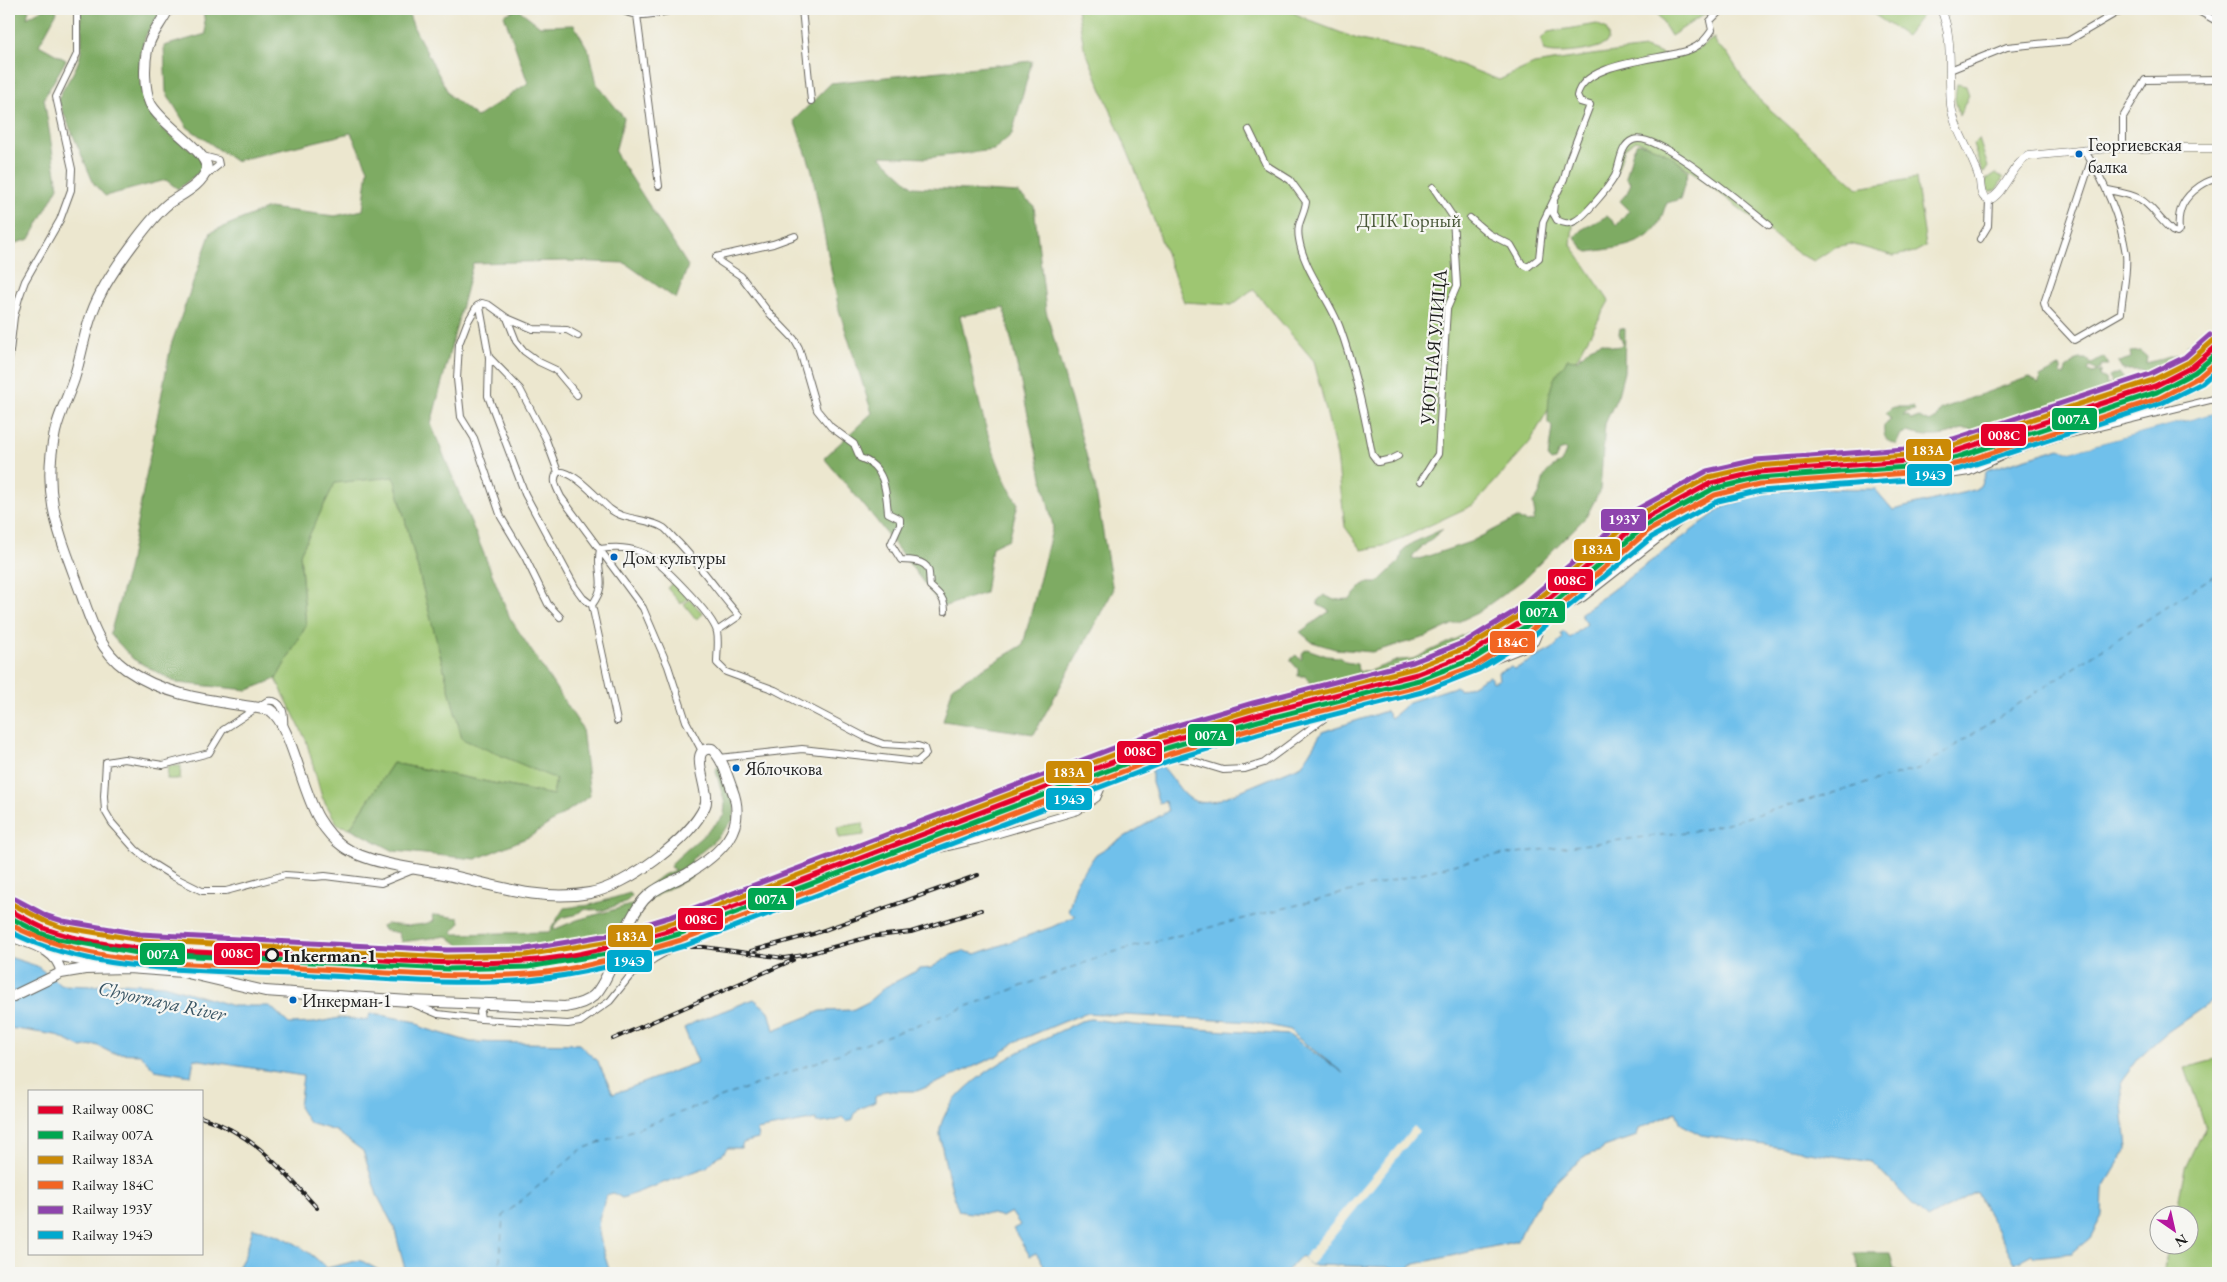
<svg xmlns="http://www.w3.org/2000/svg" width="2227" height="1282" font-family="'EB Garamond',serif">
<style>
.green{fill:#9ec672;stroke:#5d7147}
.forest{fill:#7eab64;stroke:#4d6440}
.water{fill:#70c0eb;stroke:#466e84}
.pier{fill:#ece7cf}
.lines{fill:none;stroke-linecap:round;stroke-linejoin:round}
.ferry{stroke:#395564;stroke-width:1;stroke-dasharray:6 5;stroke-linecap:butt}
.minor-casing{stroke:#65635b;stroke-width:8}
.tertiary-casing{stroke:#65635b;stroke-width:9}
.secondary-casing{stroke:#65635b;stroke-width:11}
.primary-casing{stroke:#65635b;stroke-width:12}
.minor{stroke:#fff;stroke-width:6}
.tertiary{stroke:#fff;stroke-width:8}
.secondary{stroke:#fff;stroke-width:9}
.primary{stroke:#fff;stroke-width:10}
.rail-casing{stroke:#1c1c1c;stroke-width:4}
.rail{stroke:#f6f6f2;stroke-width:2;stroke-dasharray:5.5;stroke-linecap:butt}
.primary-bridge-casing{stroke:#65635b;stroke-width:12;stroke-linecap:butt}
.primary-bridge{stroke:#fff;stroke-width:10}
.rail-1-casing{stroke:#f6f6f2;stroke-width:9}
.rail-2-casing{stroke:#f6f6f2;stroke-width:9}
.rail-3-casing{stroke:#f6f6f2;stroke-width:9}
.rail-4-casing{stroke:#f6f6f2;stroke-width:9}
.rail-5-casing{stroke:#f6f6f2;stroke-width:9}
.rail-6-casing{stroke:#f6f6f2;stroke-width:9}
.rail-1{stroke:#e4002b;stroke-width:5}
.rail-2{stroke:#00a651;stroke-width:5}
.rail-3{stroke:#cb8a06;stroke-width:5}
.rail-4{stroke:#f26522;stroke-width:5}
.rail-5{stroke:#8e44ad;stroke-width:5}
.rail-6{stroke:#00a9ce;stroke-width:5}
.bus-dot{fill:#0065bd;stroke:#f6f6f2;stroke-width:2}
.stop-dot{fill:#f6f6f2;stroke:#1c1c1c;stroke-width:2.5}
.labels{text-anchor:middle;stroke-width:4.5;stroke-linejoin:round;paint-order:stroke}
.bus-label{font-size:18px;fill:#1c1c1c;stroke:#f6f6f2;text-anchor:start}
.park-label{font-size:19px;fill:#4a583a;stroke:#f6f6f2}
.street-label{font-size:19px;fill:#1c1c1c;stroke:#f6f6f2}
.stop-label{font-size:19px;font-weight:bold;fill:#1c1c1c;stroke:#f6f6f2;text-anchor:start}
.water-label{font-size:20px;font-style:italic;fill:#395564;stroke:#f6f6f2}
.line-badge{stroke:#f6f6f2;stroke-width:2}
.badge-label{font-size:14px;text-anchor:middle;font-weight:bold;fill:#fff}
</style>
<rect width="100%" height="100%" fill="#f6f6f2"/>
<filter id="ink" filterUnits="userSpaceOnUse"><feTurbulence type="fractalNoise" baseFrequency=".02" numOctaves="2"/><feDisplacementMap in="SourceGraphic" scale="10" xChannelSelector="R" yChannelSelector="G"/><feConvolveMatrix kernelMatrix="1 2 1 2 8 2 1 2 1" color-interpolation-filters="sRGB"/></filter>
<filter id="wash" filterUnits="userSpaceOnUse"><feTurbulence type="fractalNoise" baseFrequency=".0096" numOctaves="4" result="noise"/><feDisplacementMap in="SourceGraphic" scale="20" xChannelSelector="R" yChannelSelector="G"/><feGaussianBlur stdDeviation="1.12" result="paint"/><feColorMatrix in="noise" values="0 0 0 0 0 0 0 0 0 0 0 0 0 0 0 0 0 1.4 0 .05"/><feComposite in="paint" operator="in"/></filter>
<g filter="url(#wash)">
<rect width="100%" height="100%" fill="#ece7cf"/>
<path class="green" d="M1077,9H1286L1313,22L1360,40L1435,55L1499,80L1534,64L1592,55L1645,48L1671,57L1694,51L1714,38L1717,45L1727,53L1754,95L1858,188L1916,178L1926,246L1915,252L1894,256L1851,244L1835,247L1814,261L1798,254L1694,173L1664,152L1636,140L1625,148L1615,178L1573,225L1571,245L1609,301L1530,442L1475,504L1388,545L1362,550L1345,527L1337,456L1314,361L1253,289L1232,305L1184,302L1135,169L1084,47Z
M1667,9H1712L1671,36L1658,15Z
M1866,9H1927L1906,36Z
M1597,24L1606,29C1608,34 1610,39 1606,43C1598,51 1553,56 1544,51L1541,39L1548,32Z
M1957,84L1966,86L1969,95L1959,116L1955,99Z
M1979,139L1988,167L1984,173L1982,172L1973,145Z
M1996,173L2003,178L1996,190L1989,192L1985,184L1987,179Z
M394,477L462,738L556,778L553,795L393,763L350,828L338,825L322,797L306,740L276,679L306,626L300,554L335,482Z
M674,582L688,598L681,604L667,588Z
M690,599L703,614L696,619L684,604Z
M168,766H181L180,779H167Z
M863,823L864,835L839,838L837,827Z
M2218,1059V1273H2163L2169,1245L2190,1244V1214H2176L2185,1168L2205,1125L2185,1068Z"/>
<path class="forest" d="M9,9H29L27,18L43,9H56L57,12L39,45L66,60L44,98L58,187L30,239L9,245Z
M80,9H162C158,18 150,26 146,35C135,62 139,100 157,123C165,133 188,147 200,156L202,170L178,189L166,180L105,196L94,184L58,100C63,87 72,77 77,65C85,49 81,25 80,9Z
M203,9H407L414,28L450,96L477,117L528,83L504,15L518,9L540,26L574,25L590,53L597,84L624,118L615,152L688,266L676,299L625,263L566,261L473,263L431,424L510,618L582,728L590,796L531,836L476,859L394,851L350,828L393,763L553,795L556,779L462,739L394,477L335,483L300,554L306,626L276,679L248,690L177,683L133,659L110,634L128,570L171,345L211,232L268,208L335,216L363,210L368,169L351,133L235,161L187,127L166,92L164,46L206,34Z
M1032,61L1012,134L994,150L926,158L880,156L913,187L1018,193L1034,206L1046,311L1095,486L1113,591L1034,734L943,721L953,686L1023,645L1053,526L1004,308L960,316C975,378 984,449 1018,504L1009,539L992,547L985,593L942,607L876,520L824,458L872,413L839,310L811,167L794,120L831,83Z
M1637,143C1659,147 1674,155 1688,172L1680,199L1667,203C1663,210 1662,219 1658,225C1643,248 1613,248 1589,252L1584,250L1575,237L1581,230L1607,216L1617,225L1629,210L1620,201L1627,193L1631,183L1626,178L1633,150Z
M1620,328L1625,329L1624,372L1618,395L1605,424L1600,490L1586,517L1523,580L1477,613L1426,637L1372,652L1335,649L1312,642L1300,632L1330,611L1318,605L1317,601L1324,595L1334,600L1350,599L1365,583H1377L1400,561L1403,550L1412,543L1443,529L1414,554L1412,559L1416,560L1470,542L1517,518L1527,522L1533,521L1535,515L1533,503C1549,486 1534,475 1561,463L1566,451L1564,449L1559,451L1555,460L1551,461L1548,458L1552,427L1548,423C1548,408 1548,388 1556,375C1560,369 1564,366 1567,359L1577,360L1590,347L1602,342L1613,347L1620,346L1623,343L1619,334Z
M2187,344L2208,347L2209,350L2172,374L2135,387L2118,389L2099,402L2097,397C2076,405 2014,437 1995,428C1980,432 1978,430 1964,429C1959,429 1954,433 1949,434C1936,438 1919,436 1907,432L1901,434L1896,445C1885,440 1883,437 1884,425L1891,420L1885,413L1893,407H1913L1915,410L1906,412L1902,416L1908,415L1911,420L1919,417L1929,422L1937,418L1941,409L2029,377L2039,384L2040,377L2059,367L2061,368V374L2065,375L2066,368L2079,359H2086L2092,364L2104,357L2109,365H2101V368L2096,370L2090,367L2088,370L2092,373L2101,370L2099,376L2106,379L2107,386L2112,383L2109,377L2118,373L2129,382H2135L2143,373V370H2123L2118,362L2131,358L2130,352L2140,351L2147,357L2146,363L2182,354L2188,349Z
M1470,632L1478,635L1476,638L1439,655L1435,664L1405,670L1390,669L1361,679L1353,688L1308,695L1305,693L1311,684L1305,676H1298V669L1290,660L1296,655L1301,660L1303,652L1307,649L1327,656L1339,657L1345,662L1357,664L1358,671H1369L1399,660L1413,659Z
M721,766L727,779V793L735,800L734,819L711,844L691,860L694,866L691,877C671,889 643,896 637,920L610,932L607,937L552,946L500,949L463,948L447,936L401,942L399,933L384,930L382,926L386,924C404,926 417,927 434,921L432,916L436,915L459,918L460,922L452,933L456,934L549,932L564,908L590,905L630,893L632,896L626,902L601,911L584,909L575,915L564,917L556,923L553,930L577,920L634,904L643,890L661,876L675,870L670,867L673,862C690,846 709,832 724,815L725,804L716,771L717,767Z
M1854,1253H1890L1894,1269L1900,1273H1861Z"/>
<path class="water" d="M2218,412V997L2166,1033L2138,1058L2121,1081L2127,1149L2103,1189L2102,1216L2090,1238L2072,1253L2034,1257L2032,1254L2015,1263L1976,1192L1927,1219L1872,1162L1701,1135L1681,1124L1676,1112L1639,1129L1637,1136L1604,1147L1602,1150C1597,1153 1593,1152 1588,1155C1556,1176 1532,1206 1518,1241L1411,1265L1408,1272L1389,1267L1311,1265L1301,1256L1285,1273H1038L1036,1271L1044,1265L1036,1253L1030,1256L1013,1229L1020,1225L1011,1212L1002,1217C988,1211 973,1215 959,1211C954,1201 938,1138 940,1129C949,1080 1040,1041 1081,1021L1091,1019L1135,1025L1289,1035L1343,1073L1294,1035L1291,1030L1253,1022L1085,1013L1015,1042L999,1055L944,1080L917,1091H885L875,1097V1102C865,1107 856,1107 853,1119L847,1122L842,1117C836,1122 825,1123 816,1123V1119L757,1130L758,1139L743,1143L741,1148H727L723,1154L718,1156L707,1167L622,1198L613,1193L606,1195C604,1203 602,1211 599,1218C596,1231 605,1257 609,1269L608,1273H406L394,1227L377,1195L363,1151L336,1131L309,1123L299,1107L303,1076L194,1059L191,1076L155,1070L140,1054L112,1053L96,1045L82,1048L56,1035L9,1028V957L37,966L61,985L92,986L121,983L164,985L233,1006H270L289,1024L314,1023L339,1018L367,1020L371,1013L417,1022L423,1028L471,1042L579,1044L598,1062L613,1094L698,1062L684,1028L695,1022L754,999L769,1011L774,1030L821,1011L852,1010L868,1002L885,987L920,969L931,968L951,955L963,951L976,954L1052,927L1075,916L1068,911L1077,880L1096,854L1168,811L1165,801L1159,803L1152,783V770L1161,765C1181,785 1184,809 1216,801L1302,765L1322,732L1386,711L1391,718L1409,702L1455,687L1460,690C1472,687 1478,680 1490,676L1492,682L1499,680L1498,672L1511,667L1515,669L1552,649L1563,638L1561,634L1563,631L1570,638L1587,624L1580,614L1722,508L1759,494L1802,488L1875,489L1893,510L1974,490L1980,486L1987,470L2060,448L2067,452Z
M253,1228C285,1235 303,1246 327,1268L360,1260L384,1273H235L245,1255Z"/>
<path class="pier" d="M2218,409V412L2067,452L2066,448Z
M1414,1126L1419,1131L1311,1265L1303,1258Z"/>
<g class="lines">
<path class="ferry" d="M499,1273L503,1216L582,1149L1114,952L1484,857L1702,830L1921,768L2218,573"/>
</g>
</g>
<g filter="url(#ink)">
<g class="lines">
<g class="minor-casing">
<path id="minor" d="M620,9C638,20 658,13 678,9
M802,9L811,101
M2195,9L2218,22
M637,15L659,186
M1950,70L2007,47L2068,41L2116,13L2135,9
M1249,130L1266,165L1290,180L1306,202C1304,217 1296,222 1299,239C1304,271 1329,298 1340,328C1355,369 1364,412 1372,454L1378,462L1392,459L1398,456
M2123,148V117L2145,80L2218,79
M2084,150C2104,179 2121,220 2126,254C2128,273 2122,294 2121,313L2074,340L2046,310L2044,303L2091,161
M203,156L218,160L219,165L204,177
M2108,190C2151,198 2143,202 2172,231L2177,233L2179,231C2177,210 2183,198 2200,186C2206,182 2211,179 2218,179
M1554,202L1553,213L1557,220C1563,223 1568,225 1575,221C1585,216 1609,187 1615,176C1620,165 1620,145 1633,140C1657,130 1748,209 1769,225
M1470,218L1489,234L1511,245L1522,264L1528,267L1539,258L1543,222L1564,179L1569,160L1590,105L1580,102L1577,96C1583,61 1663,60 1689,50C1700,46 1706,39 1712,30L1710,21L1722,9
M795,236L773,244L716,257L720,262L741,276L769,313L794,339L799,348L817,410L831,427L854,444L860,458C885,466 886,490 888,513L900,519V524L891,544L901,560C909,560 924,560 928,569C930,573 929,581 930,586C939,594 945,598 945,611
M1980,239L1988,226L1989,200
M481,304L477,306L467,323L459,344L457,379L461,417L474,438L501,517L525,557L548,604L560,617
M507,318L533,329L567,330L578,336
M489,357L520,389L545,437L558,472C551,480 557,488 561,497L643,608L668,666L686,721L702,751
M9,360L14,317L19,298L25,281L60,220L71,190L72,169L56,97L77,54V9
M577,395L556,370L539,362L524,351L516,341L507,318L489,305L482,303L480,307L489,357L488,396L525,494L575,587L583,598L592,605L617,721
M558,472C573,469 599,500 610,509C624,521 649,518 664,528C669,532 673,538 678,542C700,565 718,592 739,616L717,631
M1421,481L1438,454L1447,309L1457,286L1453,217L1433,187
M600,549C616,547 630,547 645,554C661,562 713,615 717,632C719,641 717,653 717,663L726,672L775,690L865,737L883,744L918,746L924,748L926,754L917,762L802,749L719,758
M592,605C609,582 595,574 600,549
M284,727C285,714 283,699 267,701L223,730L209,753L163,765L124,759L106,762L104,796L105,811L112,823L135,849L153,864L174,877L202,891H226L285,875L315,877L325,876L381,883L413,870
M414,1004L438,1014L481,1019
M484,1005L480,1012L481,1019L568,1024L580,1022L610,1001L630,976L654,959L675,947L684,933L879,863L978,840L1078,811L1097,798L1106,778L1113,774L1166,757L1190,760L1223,770L1245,769L1264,763L1326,717L1460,674L1525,648L1535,642L1543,623L1549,617L1583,598L1684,519L1725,496L1746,489L1829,481L1917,480L1969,472L2010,453L2066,435L2218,398"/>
</g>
<g class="tertiary-casing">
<path id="tertiary" d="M1941,9C1954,40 1948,72 1951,105C1954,131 1974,155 1980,181C1981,189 1980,197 1989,200C2005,193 2010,167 2028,156L2111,148H2218"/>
</g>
<g class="secondary-casing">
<path id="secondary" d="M9,936C29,944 58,949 61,973
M54,955L103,965"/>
</g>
<g class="primary-casing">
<path id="primary" d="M168,9C162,23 150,34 147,50C144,64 144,89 150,103C161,125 207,150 207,169C202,185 182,194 169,203C150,218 112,271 101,293C86,320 83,350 74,379C68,397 59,414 55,432C41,497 60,535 81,593C91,622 100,651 126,669C169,699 221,701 270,710C291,724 302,792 319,819C325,829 334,840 344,847C365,862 409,868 434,872C486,882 537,903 590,893C626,886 690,840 705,806C712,792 685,746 712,749C723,759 727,776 732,789C748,830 720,854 687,874C675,881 661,885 650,894C640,902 634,913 628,925
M9,998L61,973L85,969L128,968L183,972L265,991L409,1001L565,1007C596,1002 599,992 612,965"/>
</g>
<use href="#minor" class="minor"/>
<use href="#tertiary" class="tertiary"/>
<use href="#secondary" class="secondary"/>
<use href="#primary" class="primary"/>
<g class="rail-casing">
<path id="rail" d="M9,921C43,938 75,946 113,949L447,968H467L527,961
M537,950L636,937L676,925L1163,738L1255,711L1416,670L1443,661L1469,649L1518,619L1608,542
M751,951L813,934L978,875
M522,964L638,949L675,947H704L784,958L804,955L869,937L911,932L981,910
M613,1039L793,960
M201,1117C255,1134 281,1169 317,1208"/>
</g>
<use href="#rail" class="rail"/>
<g class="primary-bridge-casing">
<path id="primary-bridge" d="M612,965L628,925"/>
</g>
<use href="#primary-bridge" class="primary-bridge"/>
<g class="rail-1-casing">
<path id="rail-1" d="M9,910C21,916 33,924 46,929C118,955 225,952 302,956C376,959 451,966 525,961C577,958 628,943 677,928L1165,742L1256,715L1417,674L1471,653L1521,622L1641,521L1711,483L1758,472L1907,461L1956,451L2155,386L2192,367L2218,345"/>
</g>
<g class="rail-2-casing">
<path id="rail-2" d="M9,917L40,933L58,939L138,953L447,969L528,967L619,952L679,934L1167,748L1258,721L1419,680L1473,659L1525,627L1645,526L1713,489L1759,478L1907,467L1958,457L2157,392L2195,372L2218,353"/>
</g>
<g class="rail-3-casing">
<path id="rail-3" d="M12,904L45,921L61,927L140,940L447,957L526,955L617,940L675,922L1163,736L1254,709L1415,668L1468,647L1517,617L1637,516L1709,477L1757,466L1906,455L1954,445L2153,380L2189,362L2214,340"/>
</g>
<g class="rail-4-casing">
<path id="rail-4" d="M9,924C95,970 206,963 301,968C376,972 452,979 527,974C579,970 632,955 681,940L1169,754L1259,727L1420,686L1476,665L1529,632L1648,531L1715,495L1760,484L1908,473L1960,463L2160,398L2199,377L2218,361"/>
</g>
<g class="rail-5-casing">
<path id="rail-5" d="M15,899L47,916L63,921L140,934L447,950L526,949L615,934L673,916L1161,730L1253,703L1413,662L1465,642L1514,612L1634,511L1707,471L1756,460L1905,449L1953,439L2150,374L2185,357L2210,335"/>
</g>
<g class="rail-6-casing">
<path id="rail-6" d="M9,931C92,976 219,970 313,975C384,979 458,986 529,980C582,975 633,961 684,946L1171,760L1261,733L1422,692L1478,670L1533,636L1652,537L1718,501L1761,491L1908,480L1960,469L2162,403L2202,383L2218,369"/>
</g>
<use href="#rail-1" class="rail-1"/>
<use href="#rail-2" class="rail-2"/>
<use href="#rail-3" class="rail-3"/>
<use href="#rail-4" class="rail-4"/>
<use href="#rail-5" class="rail-5"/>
<use href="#rail-6" class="rail-6"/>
</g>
</g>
<g class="bus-dot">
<circle cx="2079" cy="154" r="4.5"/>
<circle cx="614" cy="557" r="4.5"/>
<circle cx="736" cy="768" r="4.5"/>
<circle cx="293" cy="1000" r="4.5"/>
</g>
<circle class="stop-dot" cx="272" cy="955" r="6"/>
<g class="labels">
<g class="bus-label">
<text x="2088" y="151">Георгиевская<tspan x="2088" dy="22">балка</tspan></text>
<text x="623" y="564">Дом культуры</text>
<text x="745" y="775">Яблочкова</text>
<text x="302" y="1007">Инкерман-1</text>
</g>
<g class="park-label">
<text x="1409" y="227">ДПК Горный</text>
</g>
<g class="street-label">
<text transform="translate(1433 347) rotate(-85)" y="7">УЮТНАЯ УЛИЦА</text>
</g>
<g class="stop-label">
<text x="283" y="962">Inkerman-1</text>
</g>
<g class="water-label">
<text transform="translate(162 1001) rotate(12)" y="7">Chyornaya River</text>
</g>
</g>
<g class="line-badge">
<rect x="2051" y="407" width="47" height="24" rx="5" fill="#00a651"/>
<rect x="1980" y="423" width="47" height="24" rx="5" fill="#e4002b"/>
<rect x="1905" y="438" width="47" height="24" rx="5" fill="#cb8a06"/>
<rect x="1906" y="463" width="47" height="24" rx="5" fill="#00a9ce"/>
<rect x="1600" y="508" width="47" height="24" rx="5" fill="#8e44ad"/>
<rect x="1573" y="538" width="48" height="24" rx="5" fill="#cb8a06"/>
<rect x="1547" y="568" width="47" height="24" rx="5" fill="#e4002b"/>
<rect x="1519" y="600" width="47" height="24" rx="5" fill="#00a651"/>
<rect x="1489" y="630" width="47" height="24" rx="5" fill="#f26522"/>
<rect x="1187" y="723" width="48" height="24" rx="5" fill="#00a651"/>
<rect x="1116" y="740" width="47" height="24" rx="5" fill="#e4002b"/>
<rect x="1045" y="760" width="48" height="24" rx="5" fill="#cb8a06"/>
<rect x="1045" y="787" width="48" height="24" rx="5" fill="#00a9ce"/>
<rect x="747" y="887" width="48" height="24" rx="5" fill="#00a651"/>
<rect x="677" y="907" width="47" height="24" rx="5" fill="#e4002b"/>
<rect x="607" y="924" width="47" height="24" rx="5" fill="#cb8a06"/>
<rect x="213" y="942" width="48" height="24" rx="5" fill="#e4002b"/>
<rect x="139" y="942" width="47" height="24" rx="5" fill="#00a651"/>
<rect x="606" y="949" width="47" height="24" rx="5" fill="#00a9ce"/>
</g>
<g class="badge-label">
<text x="2074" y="424">007А</text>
<text x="2004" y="440">008С</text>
<text x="1928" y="455">183А</text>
<text x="1930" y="480">194Э</text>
<text x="1624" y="524">193У</text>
<text x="1597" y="554">183А</text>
<text x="1570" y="585">008С</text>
<text x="1542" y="617">007А</text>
<text x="1512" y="647">184С</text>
<text x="1211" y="740">007А</text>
<text x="1140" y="756">008С</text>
<text x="1069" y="777">183А</text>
<text x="1069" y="804">194Э</text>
<text x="771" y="904">007А</text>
<text x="701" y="924">008С</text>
<text x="631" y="941">183А</text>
<text x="237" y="958">008С</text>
<text x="163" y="959">007А</text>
<text x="629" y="966">194Э</text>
</g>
<rect width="2227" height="1282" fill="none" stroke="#f6f6f2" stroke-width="30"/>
<rect x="28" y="1090" width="175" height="165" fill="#f6f6f2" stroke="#9f9f9c"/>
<rect x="38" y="1106" width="25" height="8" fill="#e4002b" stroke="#9f9f9c"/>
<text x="72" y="1114" font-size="15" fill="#1c1c1c">Railway 008С</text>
<rect x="38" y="1131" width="25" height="8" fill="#00a651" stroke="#9f9f9c"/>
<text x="72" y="1140" font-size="15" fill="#1c1c1c">Railway 007А</text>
<rect x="38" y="1156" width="25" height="8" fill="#cb8a06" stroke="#9f9f9c"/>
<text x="72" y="1164" font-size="15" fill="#1c1c1c">Railway 183А</text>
<rect x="38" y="1181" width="25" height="8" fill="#f26522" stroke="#9f9f9c"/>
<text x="72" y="1190" font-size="15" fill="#1c1c1c">Railway 184С</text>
<rect x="38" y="1206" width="25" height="8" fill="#8e44ad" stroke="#9f9f9c"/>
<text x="72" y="1214" font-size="15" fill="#1c1c1c">Railway 193У</text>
<rect x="38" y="1231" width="25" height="8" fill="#00a9ce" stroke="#9f9f9c"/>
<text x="72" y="1240" font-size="15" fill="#1c1c1c">Railway 194Э</text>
<g transform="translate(2174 1230) rotate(146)"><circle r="24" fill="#f6f6f2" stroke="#9f9f9c"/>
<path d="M0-4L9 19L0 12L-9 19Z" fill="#b5179e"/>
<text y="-8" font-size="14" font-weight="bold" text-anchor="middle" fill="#1c1c1c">N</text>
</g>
</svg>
